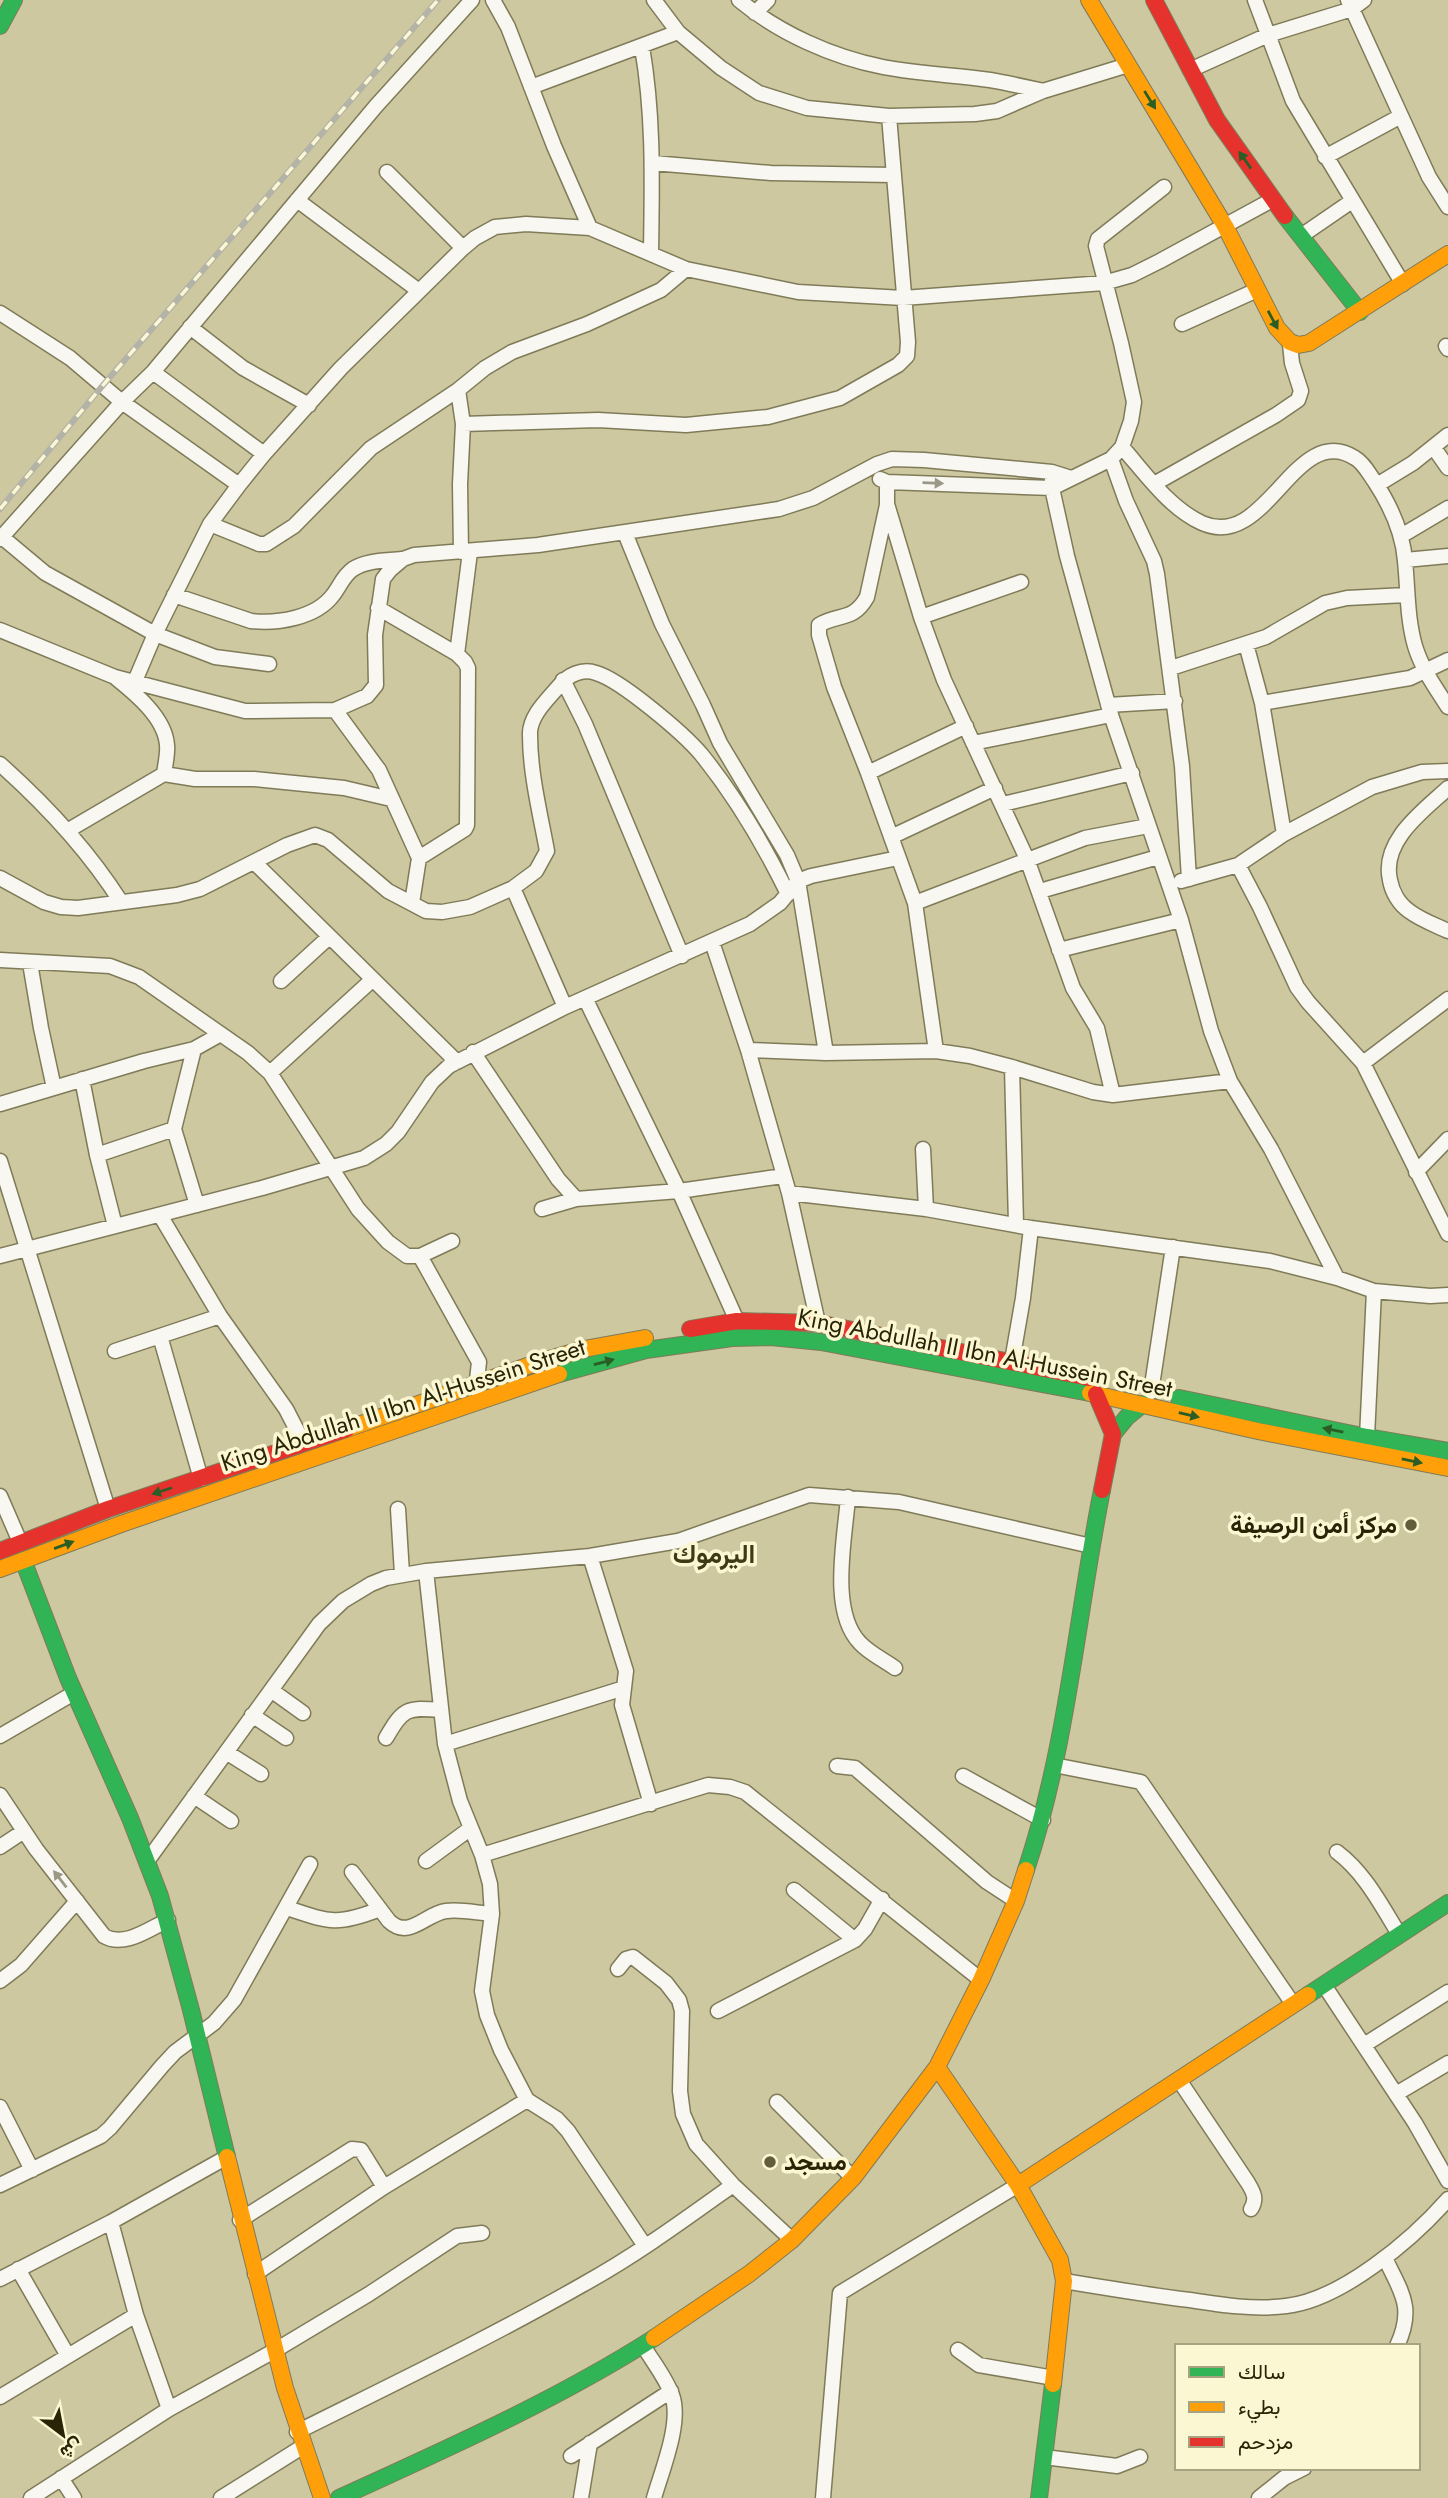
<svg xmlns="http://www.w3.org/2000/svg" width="1448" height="2498" font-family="Jost,Vazirmatn,sans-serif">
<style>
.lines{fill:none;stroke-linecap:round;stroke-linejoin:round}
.street-casing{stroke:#7f7b59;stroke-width:17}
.fast-casing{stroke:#7f7b59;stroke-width:18}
.slow-casing{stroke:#7f7b59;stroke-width:18}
.jam-casing{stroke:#7f7b59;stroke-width:18}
.street{stroke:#f8f7f1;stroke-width:14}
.fast{stroke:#30b455;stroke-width:16}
.slow{stroke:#ff9f0a;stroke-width:16}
.jam{stroke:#e5322d;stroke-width:16}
.rail-casing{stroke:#b4b3a8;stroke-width:6}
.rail{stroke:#fbf7d3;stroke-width:3.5;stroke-dasharray:10;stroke-linecap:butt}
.oneway{fill:#2b5e25}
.oneway2{fill:#9a9887}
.poi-dot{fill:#625d3b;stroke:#fbf7d3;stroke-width:2.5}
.labels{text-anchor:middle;stroke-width:7;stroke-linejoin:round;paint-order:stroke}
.street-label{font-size:24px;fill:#282405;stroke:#fbf7d3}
.poi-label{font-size:24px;font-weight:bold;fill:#282405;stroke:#fbf7d3;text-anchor:end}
.neighbourhood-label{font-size:26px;font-weight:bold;fill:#3f3a14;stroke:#fbf7d3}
</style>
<rect width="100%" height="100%" fill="#cdc8a0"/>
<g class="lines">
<g class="street-casing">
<path id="street" d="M493,0L508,27L554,146L590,228
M654,0L678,32L721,68L759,93L807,108L889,116L975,114L997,111L1043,91L1128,65
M739,0C779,33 832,57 883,67C919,74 955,75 990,80C1008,83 1025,87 1043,91
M1255,0L1293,101L1403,284
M1348,0L1429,177L1448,207
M755,13L768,0
M642,47C654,116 652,183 651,253
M1190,70L1268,35L1352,9L1364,0
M531,87L678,32
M1325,157L1401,116
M653,163L771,173L893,175
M387,172L463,248
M297,200L419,291
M1301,236L1352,201
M0,313L70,358L122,402L239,485
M1182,324L1257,290
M190,327L243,368L309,405
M1446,346L1448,349
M153,372L264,454
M458,390L463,424L460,484L461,552
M463,424L598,420L686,425L768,417L840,398L898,365L907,356L908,342L889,116
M1122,447C1145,473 1169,508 1202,523C1267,552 1295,420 1355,458C1364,463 1369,474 1375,482C1390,505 1403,534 1405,561C1408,590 1407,618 1415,646C1422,669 1435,687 1448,707
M1434,448L1448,468
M1111,459L1126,501L1154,561L1157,574L1182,766L1189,879
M1052,472V488L1067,556L1111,715L1181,920L1211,1031L1230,1081L1271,1149L1337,1278
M880,479L887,482L1052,488L1111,459L1122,447L1131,421L1134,402L1121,343L1096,246L1098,239L1164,187
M887,482V504L921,617L944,680L1027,859L1073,988L1097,1028L1113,1095
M1154,484L1276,415L1298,400L1301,391L1292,363L1290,344
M1377,485L1413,463L1448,435
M887,505L867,597C853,622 839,613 819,625V635L834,687L868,773L915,903L936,1051
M210,524L259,544H266L294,526L371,448L458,390L485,368L512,352L587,324L661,290L686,269
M1401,536L1448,508
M2,537L45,573L155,634L215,657L269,664
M0,539L122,402L153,372L376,106L472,0
M1405,560L1448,556
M174,595L251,621C277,624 316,618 333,595C340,586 343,576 353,569C367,560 386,561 402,559
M378,608L457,654L465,662L468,668L467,825L465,829L419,858
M921,617L1021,582
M0,630L115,677L245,711L335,710L367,696L376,685L375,635L383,579L390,570L403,559L414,555L538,545L779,509L813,498L877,464L892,459L924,460L1052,472L1071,478
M1246,644L1262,703L1284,834
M457,654L470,552
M1171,668L1266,637L1325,603L1347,598L1406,595
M563,680L585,724L682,956
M135,681L155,634L210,524L239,485L264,454L341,368L463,248L475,238L495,227L526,224L590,228L686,269L798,292L903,298L1104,283L1132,275L1160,261L1272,200
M1262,703L1410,678L1448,660
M1108,705L1175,701
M335,710L379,770L419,858L412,903
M973,743L1111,715
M0,764C46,805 88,850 121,902
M868,773L966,726
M164,774L195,779H254L344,788L391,799
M1448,788C1423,811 1381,841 1390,880C1392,892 1399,904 1409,911C1421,920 1435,925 1448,931
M1003,804L1132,773
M67,831L164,774C165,765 168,754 167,745C165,718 136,694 116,678
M891,837L995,788
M254,862L457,1062
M1238,865L1260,907L1297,987L1308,1002L1363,1063L1448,1234
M0,878L44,902L61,907L78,908L177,895L200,889L287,845L315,835L328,840L388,891L426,911L442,912L470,907L513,888L536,871L547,851C540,813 530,773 530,735C529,716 548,699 559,686C568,675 582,668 596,673C621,680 684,734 701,754C735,796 764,845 788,894
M1181,881L1238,865L1284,834L1372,787L1422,772L1448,771
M513,888L565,1007
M1040,891L1158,857
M915,903L1085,838L1148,826
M712,942L748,1050L789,1193L818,1323
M1059,950L1181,920
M0,960L110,966L139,977L248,1053L270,1073L358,1209L388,1242L407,1256H420L452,1241
M30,963L41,1028L54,1088
M281,981L329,937
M585,998L679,1191L737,1321
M194,1049L174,1129L197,1205
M748,1050L826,1053L936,1051L970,1056L1012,1067L1093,1092L1113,1095L1230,1081
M473,1052L558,1179L576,1199L679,1191L783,1176
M826,1053L798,881L811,876L898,858
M1363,1063L1448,999
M1012,1067L1016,1224
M270,1073L372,980
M82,1079L97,1155L115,1226
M0,1104L144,1061L194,1049L219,1035
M923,1149L926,1209
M97,1155L174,1129
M0,1161L108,1509
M1416,1172L1448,1139
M789,1193L926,1209L1031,1228L1270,1261L1337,1278L1374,1291L1430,1296L1448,1295
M542,1209L576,1199
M160,1215L220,1316L286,1409L304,1444
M0,1256L262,1188L364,1158L386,1144L398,1132L432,1082L449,1066L565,1007L750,924L780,903L798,881L787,855L720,743L703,705L662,624L625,533
M420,1256L479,1362L476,1389
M160,1336L201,1479
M115,1351L220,1316
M1012,1361L1023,1298L1031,1228
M1151,1392L1173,1247
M1367,1437L1374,1291
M0,1496L20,1542
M848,1497C845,1539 829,1611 860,1643C869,1653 884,1660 895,1668
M398,1509L402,1574
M590,1556L626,1671L622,1705L651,1804
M426,1571L445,1744L460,1801L482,1855L490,1884L492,1914L482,1991L487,2015L501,2050L527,2100L557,2119L568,2131L645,2246
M271,1690L303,1713
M252,1715L286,1738
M0,1736L74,1693
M386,1738C403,1709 406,1707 440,1710
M445,1744L624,1688
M226,1752L261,1774
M1054,1765L1141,1782L1293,2004
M837,1766L855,1768L987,1882L1016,1901
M963,1776L1043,1820
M0,1795L36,1849L104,1936C124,1948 149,1929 168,1920
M194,1796L231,1821
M0,1847L24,1831
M1337,1852C1365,1873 1381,1905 1399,1934
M482,1855L708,1785L730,1787L745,1792L981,1980
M148,1860L319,1624L343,1601L371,1584L386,1578L426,1571L590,1556L678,1541L809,1495L899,1502L1091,1546
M426,1861L471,1828
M352,1872L389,1921C409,1940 425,1914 446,1911C461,1909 477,1913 492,1914
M794,1890L855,1940
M287,1908C329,1922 337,1926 380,1909
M618,1969L626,1959L633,1957L666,1983L679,2000L682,2011L680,2091L683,2114L696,2144L733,2185L792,2240
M0,1981L21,1965L77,1901
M1324,1985L1415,2123L1448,2181
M718,2011L855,1940L865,1929L882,1899
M1364,2045L1448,1992
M1179,2080L1248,2183C1254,2193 1257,2199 1251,2209
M1396,2094L1448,2063
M777,2102L853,2178
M0,2107L32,2170
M0,2185L101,2136L110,2128L162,2066L175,2052L214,2023L234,2000L310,1864
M240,2220L352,2149L361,2150L384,2187
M111,2222L136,2315L169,2409
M1385,2258C1401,2292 1415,2307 1397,2346
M18,2269L68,2356
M255,2274L384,2187L527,2100
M0,2279L111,2222L227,2157
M1064,2281C1106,2288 1148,2295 1190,2300C1222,2305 1254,2310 1286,2306C1341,2300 1412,2240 1448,2199
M644,2347C653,2362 666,2378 672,2395C682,2422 662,2470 654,2498
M958,2350L979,2365L1054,2378
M0,2397L136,2315
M297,2432C393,2384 489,2338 582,2285C635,2256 684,2220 733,2185
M571,2456L671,2391
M1044,2457L1117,2466L1140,2457
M61,2478L74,2498
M31,2498L169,2409L274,2351L369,2294L457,2236L482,2233
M221,2498L302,2447
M581,2498L590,2443
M823,2498L840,2293L1018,2185
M1259,2498L1284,2478L1304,2468"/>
</g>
<g class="fast-casing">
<path id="fast" d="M0,26L14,0
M1285,216L1360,312
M559,1374L646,1350L732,1338L771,1337L821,1342L1090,1393
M1179,1398L1367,1437L1448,1451
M1113,1434L1127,1417L1143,1404
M23,1560L68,1678L130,1818L160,1896L191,2010L227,2157
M1026,1870C1067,1747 1077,1616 1102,1490
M1308,1995L1448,1903
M339,2498C446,2449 555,2401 654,2338
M1039,2498L1053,2384"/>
</g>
<g class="slow-casing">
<path id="slow" d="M1089,0L1225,226L1277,328L1290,342L1298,345L1309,343L1448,254
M1090,1393L1258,1431L1448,1468
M347,1429L533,1364L584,1349L645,1338
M0,1569L121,1524L559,1374
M937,2067L1018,2185L1060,2260L1064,2281L1053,2384
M227,2157L285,2388L322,2498
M1018,2185L1308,1995
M654,2338L749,2274L792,2240L853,2178L937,2067L981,1980L1016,1901L1026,1870"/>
</g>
<g class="jam-casing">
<path id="jam" d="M1154,0L1217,120L1285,216
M690,1329L737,1321L818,1323L1089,1378
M1096,1394L1113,1434L1102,1490
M0,1551L108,1509L347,1429"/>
</g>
<use href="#street" class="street"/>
<use href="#fast" class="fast"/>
<use href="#slow" class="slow"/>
<use href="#jam" class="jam"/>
<g class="rail-casing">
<path id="rail" d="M0,509L104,384L438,0"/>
</g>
<use href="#rail" class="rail"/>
</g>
<defs><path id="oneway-solid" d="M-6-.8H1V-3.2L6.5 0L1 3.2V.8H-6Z" transform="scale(1.75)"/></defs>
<g class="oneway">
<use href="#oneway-solid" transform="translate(1150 100) rotate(58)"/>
<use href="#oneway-solid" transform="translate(1245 160) rotate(-125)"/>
<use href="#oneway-solid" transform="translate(1273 320) rotate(62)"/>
<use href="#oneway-solid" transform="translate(604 1362) rotate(-15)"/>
<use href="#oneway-solid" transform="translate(1189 1415) rotate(13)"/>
<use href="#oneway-solid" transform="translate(1333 1430) rotate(-169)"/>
<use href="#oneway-solid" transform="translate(1412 1461) rotate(11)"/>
<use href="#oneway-solid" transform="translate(162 1491) rotate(162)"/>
<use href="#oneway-solid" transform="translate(64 1545) rotate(-20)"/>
</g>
<g class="oneway2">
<use href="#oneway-solid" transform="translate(933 483) rotate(2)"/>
<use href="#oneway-solid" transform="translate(60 1879) rotate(-128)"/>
</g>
<g class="poi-dot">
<circle cx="1411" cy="1525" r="7"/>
<circle cx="770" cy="2162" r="7"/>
</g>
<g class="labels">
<g class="street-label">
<text transform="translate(985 1353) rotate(11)" y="8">King Abdullah II Ibn Al-Hussein Street</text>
<text transform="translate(403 1405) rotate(-18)" y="8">King Abdullah II Ibn Al-Hussein Street</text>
</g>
<g class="poi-label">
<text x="1397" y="1533">مركز أمن الرصيفة</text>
<text x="784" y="2170" text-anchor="start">مسجد</text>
</g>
<g class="neighbourhood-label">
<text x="714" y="1563">اليرموك</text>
</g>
</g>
<rect x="1175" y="2344" width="245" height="126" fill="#fbf7d3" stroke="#a7a381" stroke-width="2"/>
<rect x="1189" y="2367" width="35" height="10" fill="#30b455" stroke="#a7a381" stroke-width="2"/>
<text x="1238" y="2379" font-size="21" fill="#282405">سالك</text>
<rect x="1189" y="2402" width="35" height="10" fill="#ff9f0a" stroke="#a7a381" stroke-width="2"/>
<text x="1238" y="2414" font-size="21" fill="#282405">بطيء</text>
<rect x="1189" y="2437" width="35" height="10" fill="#e5322d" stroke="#a7a381" stroke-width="2"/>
<text x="1238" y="2449" font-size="21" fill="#282405">مزدحم</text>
<g transform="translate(63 2435) rotate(148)" stroke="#fbf7d3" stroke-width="5" paint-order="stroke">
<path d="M0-5L12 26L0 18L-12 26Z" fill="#282405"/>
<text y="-10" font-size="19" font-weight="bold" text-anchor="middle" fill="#282405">ش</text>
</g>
</svg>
